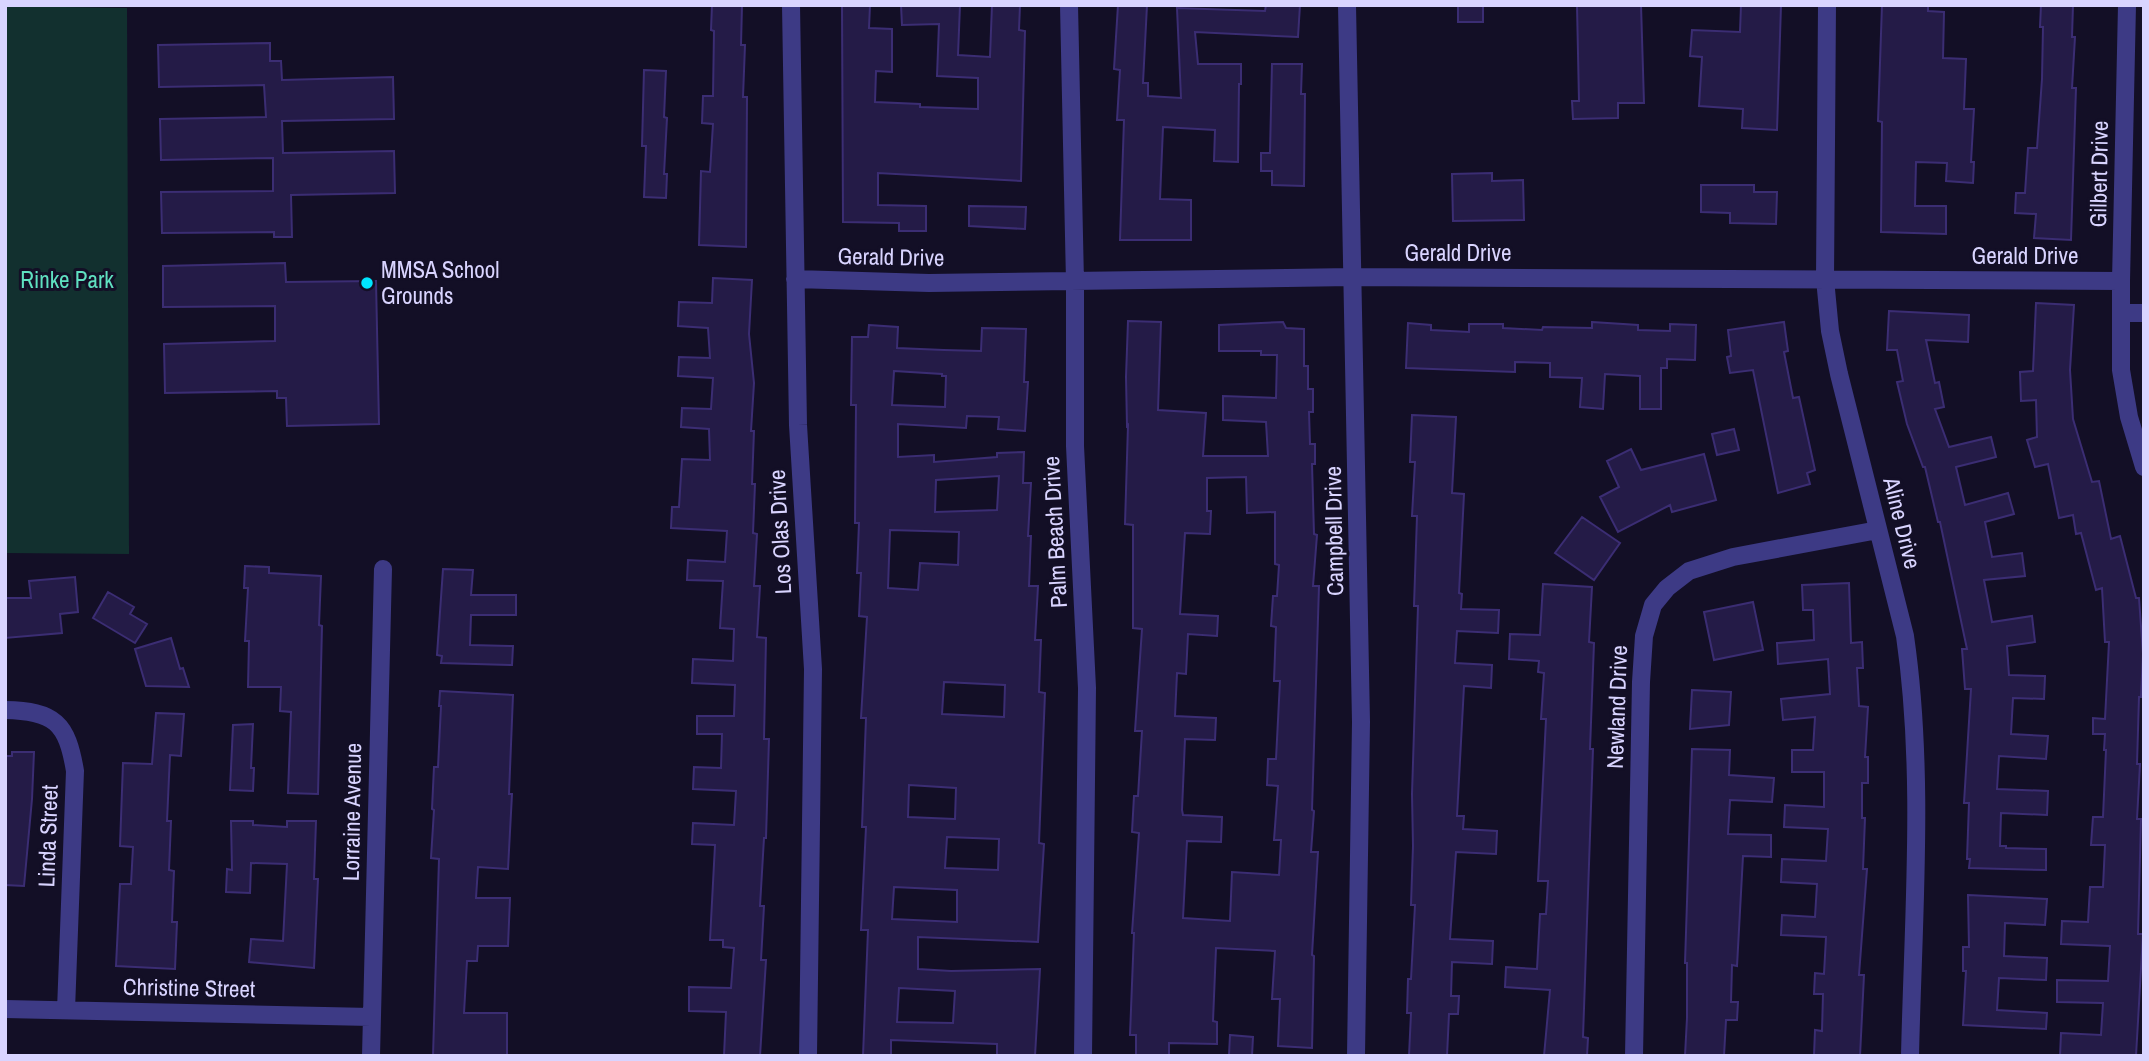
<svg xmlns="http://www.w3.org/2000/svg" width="2149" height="1061" font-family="'Archivo Narrow',sans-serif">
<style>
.green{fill:#12302f}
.building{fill:#241b47;stroke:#3b2d73;stroke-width:2;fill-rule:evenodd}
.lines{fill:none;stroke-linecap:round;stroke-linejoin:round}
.minor{stroke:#3d3a85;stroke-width:18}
.poi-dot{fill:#00e5ff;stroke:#130f26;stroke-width:2.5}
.labels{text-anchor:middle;stroke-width:6;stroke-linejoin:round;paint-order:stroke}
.street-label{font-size:23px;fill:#d9d4ff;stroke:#130f26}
.poi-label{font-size:23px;fill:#d9d4ff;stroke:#130f26;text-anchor:start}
.park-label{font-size:23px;fill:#5fe0c0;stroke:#130f26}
</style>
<rect width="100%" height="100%" fill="#130f26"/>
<path class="green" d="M5,6L127,8L129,554L5,553Z"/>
<path class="building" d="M712,5H742L741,45H745L743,97H747L746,247L699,245L701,171L710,172L713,124L702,123L703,96H713L714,31L711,30Z
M842,5H870L869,28L892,29V72L876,71L875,102L920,104V107L978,109V78L937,76L939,24L902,25L901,5H960L958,55L990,57L992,5H1020L1019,30L1025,31L1021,181L878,173V205L926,206V231H899V223L843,222Z
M1118,5H1147L1143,83H1148V96L1181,98L1177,8L1265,11L1266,5H1300L1298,37L1195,32L1198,64H1241V84H1239L1238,162L1214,161L1215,130L1163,127L1160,199L1191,200V240H1120L1124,120H1117L1120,70L1114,69Z
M1458,5L1483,6V22H1458Z
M1577,5H1641L1644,103H1618V118L1573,119L1572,101H1579Z
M1741,5H1781L1777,130L1742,128L1743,109L1699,106L1702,57L1690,56L1692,30L1740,32Z
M1882,5H1928V11L1944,12L1943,58L1966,59L1964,109H1974L1971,162H1974L1973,183L1946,181L1947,163L1916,162L1915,206H1946V234L1881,232L1882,122L1878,121Z
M2041,5H2073L2072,37H2075L2072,88H2076L2071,240L2034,238L2036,214L2015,213L2016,193H2025L2028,148H2037L2042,79L2043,27H2040Z
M270,43V61H281L282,80L393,77L394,119L282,121L283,153L394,151L395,193L291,195L292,237H274V232L162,233L161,192L273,191V158L161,160L160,119L266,117L264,85L159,87L158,45Z
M1272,64H1302L1301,94H1305L1304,186L1272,185V171H1261V153H1270Z
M644,70L666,71L664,117L667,118L664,174H667L666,198L644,197L646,146H642Z
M1492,173V181L1523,180L1524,220L1453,221L1452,174Z
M1701,185H1754V192H1777L1776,224L1730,223V213L1701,212Z
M969,206L1026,207L1025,229L969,226Z
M285,263L286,282L376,281L379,424L287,426L286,398H277V391L165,393L164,344L275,341V306L163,307V266Z
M713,278L752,280L749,334L754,383L751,431H754L752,484H755L753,533L757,534L754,586H760L757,637L766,638L764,739H769L766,838H764L760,906H764L761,960H766L760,1056H724L726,1012L689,1011V987L731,988L734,948L723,947V940H710L715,845L692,844L693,823L734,825L736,791L693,789L694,767L721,768L722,734H697V716H734L735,685L692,683L693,659L733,661L734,629L720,628L723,581L687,580L688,560L725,562L727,531L671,528L672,507H679L682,459L710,460L709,429L681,427L682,408L711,409L713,378L678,376L679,357L710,358L708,328L678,326L679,302L712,303Z
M2036,303L2074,305L2070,370L2073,419L2092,482L2099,481L2111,539L2120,536L2136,598H2139L2143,654L2141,697H2139L2137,764H2140L2137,819H2141L2138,934H2143L2136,1056H2060L2061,1033L2101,1035L2103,1003L2057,1002V980L2108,981L2110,946L2061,944L2062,921L2088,922L2090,887H2103L2105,845H2091L2093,817H2103L2106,750H2104L2105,734H2093V718L2105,719L2109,642H2105L2102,588L2096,590L2081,533L2076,534L2073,515L2059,518L2048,464L2035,467L2027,440L2037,437L2036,400L2021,401L2020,372L2033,371Z
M1889,311L1969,315L1968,342L1926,340L1935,383L1939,382L1944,407L1935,409L1949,447L1991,437L1996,457L1956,467L1965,505L2008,493L2014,514L1985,522L1992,557L2022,553L2025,576L1984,580L1992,622L2032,616L2035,642L2007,646L2009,675L2045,676L2044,699L2013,698L2011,734L2048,736L2046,759L1999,756L1997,789L2048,791L2047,815L2001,813L2000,846H2006V848L2046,849V870L1969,868L1970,859H1967L1969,803H1964L1971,689H1965L1962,649H1967L1940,522H1938L1925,467H1923L1907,424L1897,382L1903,381L1897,350H1887Z
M1128,321L1161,322L1158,410L1206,413L1203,456H1268L1266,422L1223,420V396L1276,398L1277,355H1261V351H1219V325L1283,322L1286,328L1304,329V366H1308V389H1313V412H1309L1310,444H1315V464H1312L1314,534L1317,535L1313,586H1319L1312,810L1314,811L1311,852H1318L1312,955L1314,956L1312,1048L1278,1046L1280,999H1272L1275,951L1216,948L1213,1021L1217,1022V1044L1169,1043V1056H1136V1035H1130L1134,933H1132L1139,833L1132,832L1134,796H1138L1142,731H1135L1142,629L1133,628V525L1125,524L1128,425L1127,426L1126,377ZM1246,477L1247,513L1275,512V564L1279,565L1277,596H1273L1271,626L1276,627L1274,681H1280L1276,759H1268L1267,785L1278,786L1274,840H1281L1279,875L1232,872L1230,921L1183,918L1187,841L1221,842L1222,817L1183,815L1182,810L1185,739L1215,740L1216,718L1175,716L1177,673L1186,674L1188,634L1217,636L1218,616L1180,614L1185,533L1210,534L1211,511H1207V478Z
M1592,322L1638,325V330L1670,331V324L1696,325L1695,360L1667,359V368H1661V409H1640V376L1605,374L1603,409L1580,407L1582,378L1550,377V363L1515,362V372L1406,368L1408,323L1431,325V330L1469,332V324H1503V328L1542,330L1543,327L1592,328Z
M1784,322L1788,351L1784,352L1793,398L1799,397L1815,470L1807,473L1810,484L1778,493L1753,370L1730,373L1727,357L1731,356L1728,330Z
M869,325L898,327L897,348L944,350L981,351L982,328L1026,329L1024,382H1028L1025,431L998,429L999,417L967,416L966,428L898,424V457L934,455V462L997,457V453L1024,452L1023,483H1031L1028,536H1031L1029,586H1038L1035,640H1041L1039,692L1045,693L1039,843L1044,844L1038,942L918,937V969L951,971L1040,969L1035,1056H997V1044L891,1040V1056H863L868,930H861L866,827H862L866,718H861L867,617L859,616L861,573H857L859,523H855L856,405H851L852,337H868ZM894,371L942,374V376H946L945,407L892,405ZM999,476L997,510L935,512L936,480ZM890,530L959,532L958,565L920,563L918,590L888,588ZM944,682L1005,685L1004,717L942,714ZM909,785L956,788L955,819L908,817ZM947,837L999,839L998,870L945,868ZM894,887L957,890V922L892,919ZM899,988L955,991L953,1023L897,1022Z
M1412,415L1456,417L1452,493L1464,494L1459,593L1462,594L1461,609L1499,610L1498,633L1457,631L1455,663L1492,665L1491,688L1464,686L1457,816H1464L1463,829L1497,831L1496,854L1456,852L1450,939L1493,941L1492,964L1452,962L1451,996H1459L1458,1014H1449L1447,1056H1409L1411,1013H1407L1408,979H1411L1415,905H1411L1413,846L1412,794L1418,606H1414L1417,516H1412L1415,462H1410Z
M1734,429L1739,450L1717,455L1712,434Z
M1631,449L1641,470L1704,454L1716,500L1672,512L1670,505L1618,532L1600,497L1619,487L1607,461Z
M1582,517L1620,543L1594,580L1555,553Z
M245,566L269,567V573L321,576L319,625L322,626L318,794L288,793L291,712L280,711L281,687H248L249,641H245L248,588H244Z
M443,569L473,570L471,595H516V615H471L470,645L513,646L512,665L441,663L442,656L437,655Z
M75,577L78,612L60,614L62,633L5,638V598H31L29,581Z
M1849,583L1851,643L1862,642L1863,668H1857L1859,706L1868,707L1865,757H1868V783H1862V818H1865L1863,869H1867L1859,975H1864L1860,1056H1814L1815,1030L1822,1031L1823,994H1814L1815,973L1824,974L1826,937L1781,935L1782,915L1815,917L1817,884L1781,882L1782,859L1826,861L1828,829L1784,827L1785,805L1824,807V772H1792V750H1813L1815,717L1783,720L1781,699L1830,694L1828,659L1778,664L1777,643L1814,640L1813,610H1803L1802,585Z
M1543,584L1592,587L1589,642L1594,643L1590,749H1593L1583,1037L1588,1038L1587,1056H1544L1550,990L1505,987L1506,967L1537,969L1540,914H1546L1548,881H1538L1546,719H1541L1544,673L1538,672L1539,661L1509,659L1510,634L1540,635Z
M108,592L134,607L130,614L147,624L135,643L93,618Z
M1753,602L1763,650L1714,660L1704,612Z
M171,638L180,669L183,668L189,687L146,686L135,649Z
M1692,690L1731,692L1729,725L1690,729Z
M440,691L513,695L509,794H512L508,869L478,867L476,898H510L508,946H478L477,961H467L464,1013H507V1056H433L439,859L431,858L434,810L432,809L434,767H438L441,706H439Z
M156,713L184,714L181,756L170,755L167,821H171L169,870L174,871L172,922H177L175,969L116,966L120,884H131L133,847L120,846L123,763L152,764Z
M253,724L251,768H254L253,791L230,790L233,725Z
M1692,749L1730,750L1729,775L1774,778L1772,802L1730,800L1728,834L1771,835V857L1743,856L1737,966L1732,965L1731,1002H1738L1737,1020H1726L1724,1056H1685L1687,1018V963H1685Z
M12,752H34L32,799L24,886L5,885V756H12Z
M231,821H253V825L287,827V821H316L314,879H318L314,968L249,962L251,939L283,941L287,864L251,863L250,893L226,892L227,869L232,870Z
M1968,895L2047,899L2045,925L2005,923L2004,956L2047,958L2046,980L1999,978L1997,1010L2047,1013L2046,1029L1963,1025L1966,971H1963V947H1969Z
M1230,1035L1253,1037L1252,1056L1229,1055Z"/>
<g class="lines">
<path class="minor" d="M791,5L798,425L813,669L808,1056
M1069,5L1075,282V446L1087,688L1083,1056
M1347,5L1361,722L1356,1056
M1827,5L1825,279L1830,331L1839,374L1905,636C1925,774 1913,917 1910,1056
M2127,5L2121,281V370L2129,417L2144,467
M795,279L929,283L1352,277L2121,281
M2121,313H2144
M5,710C55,711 67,723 75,771L66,1010
M5,1009L371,1017
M371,1056L383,569
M1634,1056L1641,682L1644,636L1653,605L1667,588L1689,571L1733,557L1878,530"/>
</g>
<circle class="poi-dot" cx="367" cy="283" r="7"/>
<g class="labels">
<g class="street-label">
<text transform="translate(2099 174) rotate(-89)" y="8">Gilbert Drive</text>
<text x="1458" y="261">Gerald Drive</text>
<text x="2025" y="264">Gerald Drive</text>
<text transform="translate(891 257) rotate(1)" y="8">Gerald Drive</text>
<text transform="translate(1902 523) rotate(76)" y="8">Aline Drive</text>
<text transform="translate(1334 531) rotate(-91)" y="8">Campbell Drive</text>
<text transform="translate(780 532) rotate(-93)" y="8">Los Olas Drive</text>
<text transform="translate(1055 532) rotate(-93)" y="8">Palm Beach Drive</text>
<text transform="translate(1617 707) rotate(-88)" y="8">Newland Drive</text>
<text transform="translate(352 812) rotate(-89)" y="8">Lorraine Avenue</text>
<text transform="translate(48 836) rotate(-88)" y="8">Linda Street</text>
<text transform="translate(189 988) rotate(1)" y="8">Christine Street</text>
</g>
<g class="poi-label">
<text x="381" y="278">MMSA School<tspan x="381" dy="26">Grounds</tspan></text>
</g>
<g class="park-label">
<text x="67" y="288">Rinke Park</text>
</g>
</g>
<rect width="2149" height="1061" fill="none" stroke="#d9d4ff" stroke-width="14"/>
</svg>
